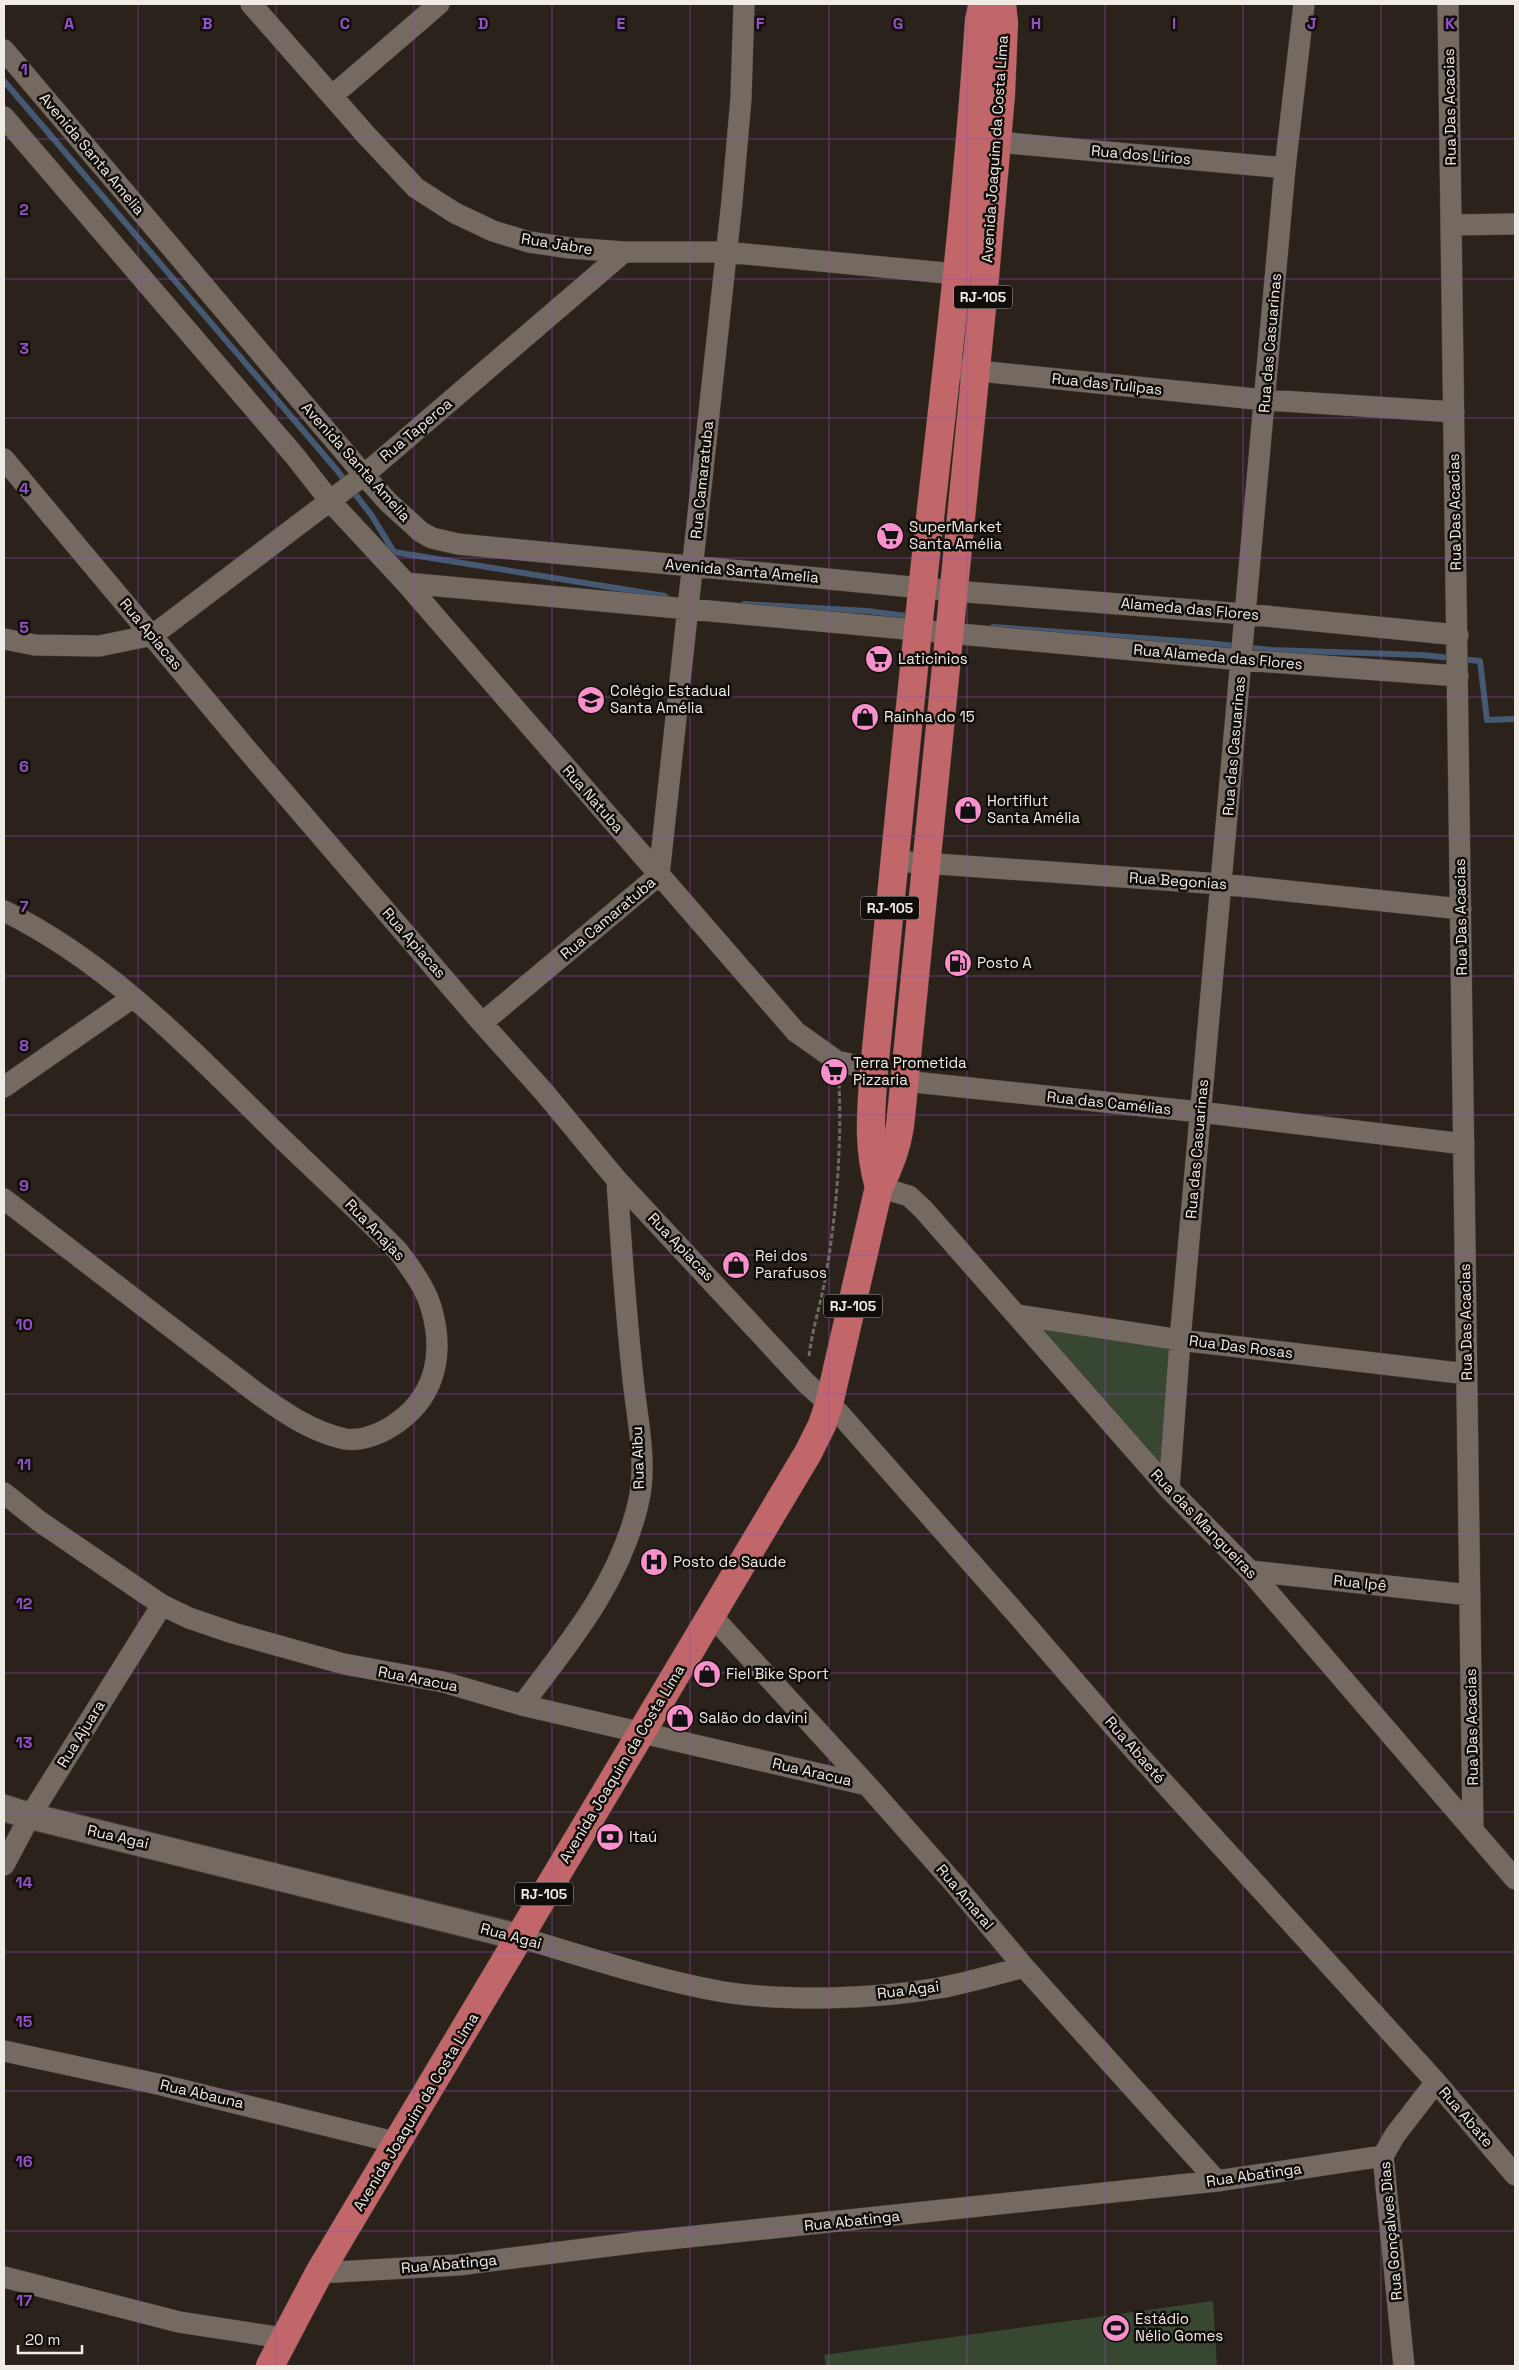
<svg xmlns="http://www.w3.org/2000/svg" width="1519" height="2370" font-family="'Space Grotesk',sans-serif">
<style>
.park{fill:#374732}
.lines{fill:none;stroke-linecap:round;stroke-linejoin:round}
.stream{stroke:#455973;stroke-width:6}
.minor-casing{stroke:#453d37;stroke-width:22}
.tertiary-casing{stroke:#453d37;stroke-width:28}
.primary-casing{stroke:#453d37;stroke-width:29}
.path{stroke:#716a63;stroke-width:3;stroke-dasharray:5 2.5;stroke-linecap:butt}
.minor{stroke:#746a61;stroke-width:21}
.tertiary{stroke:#746a61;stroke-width:26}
.primary{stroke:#c16669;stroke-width:28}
.grid{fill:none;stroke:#9352c7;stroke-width:1;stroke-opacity:0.55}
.labels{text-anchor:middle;stroke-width:5;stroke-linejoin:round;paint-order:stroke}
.shield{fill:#110d0a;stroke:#aea8a4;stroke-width:1}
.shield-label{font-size:14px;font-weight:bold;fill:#f1ebe6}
.street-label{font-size:15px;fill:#f1ebe6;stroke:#110d0a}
.poi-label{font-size:15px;fill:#f1ebe6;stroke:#110d0a;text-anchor:start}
.grid-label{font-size:16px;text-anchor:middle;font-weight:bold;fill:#9352c7;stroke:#110d0a;stroke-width:5;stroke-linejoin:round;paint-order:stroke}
</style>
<rect width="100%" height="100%" fill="#2b231b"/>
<path class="park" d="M1026,1325L1179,1342L1166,1486Z
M1213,2301L1217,2366H826L824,2355Z"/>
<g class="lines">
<path class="stream" d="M4,81L336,469L372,516L394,552L665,596
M744,604L867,611L914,617
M993,627L1208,643L1271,650L1422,655L1480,661L1487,720L1515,719"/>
<g class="minor-casing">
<path id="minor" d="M251,4L367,136L416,188L455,213L493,231L529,242L570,248L624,252H725L956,274
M1448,4L1473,1830
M4,50L364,475L388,502L421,532L432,538L458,544L954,591L1245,614L1458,635
M332,96L439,4
M4,117L294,455L330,501L406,583L796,1032L837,1061L874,1070
M997,142L1285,168
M1451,225L1515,224
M949,368L1265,400L1454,412
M4,459L249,752L482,1023L544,1092L617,1180L805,1382L839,1413L1020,1618L1134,1750L1436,2082L1515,2175
M406,583L1242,660L1458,676
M4,639L35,645L99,646L153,635L364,475L624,252
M895,861L1221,884L1461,909
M4,911C107,961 190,1048 270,1127C313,1169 357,1209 398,1251C410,1267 425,1287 431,1307C444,1351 437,1394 398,1422C385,1432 362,1442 345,1439C312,1432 285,1413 258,1394L4,1199
M482,1023L659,875L732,201L741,98L744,4
M904,1081L1200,1112L1464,1144
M4,1087L132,998
M879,1187L909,1196L923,1209L1169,1489L1250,1571L1515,1879
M1017,1315L1180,1340L1467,1374
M1169,1489L1180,1340L1285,168L1304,4
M4,1493L39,1521L162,1605L189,1618L233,1633L344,1664L443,1682L522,1705L867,1785
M1250,1571L1470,1595
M711,1615L867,1785L952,1881L1024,1967L1217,2181
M522,1705C570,1642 620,1582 638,1504C648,1464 637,1419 633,1379C626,1313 621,1246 617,1180
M4,1865L30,1816L162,1605
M519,1937C586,1957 655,1980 724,1992C787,2002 876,1999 939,1988C967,1983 996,1974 1024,1967
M4,2051L162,2085L398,2143
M319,2273L458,2265L640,2242L1217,2181L1383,2156
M4,2277L179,2322L283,2338
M1404,2366L1383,2156L1395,2135L1436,2082"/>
</g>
<g class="tertiary-casing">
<path id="tertiary" d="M4,1808L30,1816L519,1937"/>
</g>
<g class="primary-casing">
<path id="primary" d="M879,1187C867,1147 871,1110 874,1070C892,889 909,707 929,527C948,358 968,190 979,20L983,4
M270,2366L319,2273L808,1453L822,1425L829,1404L879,1187C889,1168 897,1147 900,1126L984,288L1001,95L1004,23L1002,4"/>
</g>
<path class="path" d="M809,1356C812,1332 819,1309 824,1285C836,1222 842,1147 839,1083"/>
<use href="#minor" class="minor"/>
<use href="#tertiary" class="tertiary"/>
<use href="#primary" class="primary"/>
</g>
<path class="grid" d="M138,4V2366M276,4V2366M414,4V2366M552,4V2366M690,4V2366M829,4V2366M967,4V2366M1105,4V2366M1243,4V2366M1381,4V2366M4,139H1515M4,279H1515M4,418H1515M4,558H1515M4,697H1515M4,836H1515M4,976H1515M4,1115H1515M4,1255H1515M4,1394H1515M4,1534H1515M4,1673H1515M4,1812H1515M4,1952H1515M4,2091H1515M4,2231H1515"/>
<defs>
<g id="supermarket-disc" transform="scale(1.4375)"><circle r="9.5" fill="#f890cc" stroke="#110d0a"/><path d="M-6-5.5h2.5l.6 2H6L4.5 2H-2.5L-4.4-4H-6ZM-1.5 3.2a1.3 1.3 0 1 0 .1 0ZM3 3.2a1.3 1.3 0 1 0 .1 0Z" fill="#111"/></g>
<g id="school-disc" transform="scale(1.4375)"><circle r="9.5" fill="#f890cc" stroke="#110d0a"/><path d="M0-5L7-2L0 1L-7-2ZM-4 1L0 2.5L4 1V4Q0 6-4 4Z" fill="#111"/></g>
<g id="shop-disc" transform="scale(1.4375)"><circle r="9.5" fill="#f890cc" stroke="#110d0a"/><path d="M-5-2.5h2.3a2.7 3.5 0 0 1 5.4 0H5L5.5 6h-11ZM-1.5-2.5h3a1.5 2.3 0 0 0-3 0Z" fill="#111"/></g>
<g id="fuel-disc" transform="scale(1.4375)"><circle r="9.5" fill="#f890cc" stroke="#110d0a"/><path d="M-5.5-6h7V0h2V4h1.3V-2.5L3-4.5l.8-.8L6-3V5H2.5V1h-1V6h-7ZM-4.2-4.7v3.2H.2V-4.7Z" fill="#111"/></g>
<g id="hospital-disc" transform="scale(1.4375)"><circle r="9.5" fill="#f890cc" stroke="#110d0a"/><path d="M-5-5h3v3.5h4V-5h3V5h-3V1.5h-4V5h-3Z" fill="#111"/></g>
<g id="bank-disc" transform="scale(1.4375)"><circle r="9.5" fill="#f890cc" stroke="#110d0a"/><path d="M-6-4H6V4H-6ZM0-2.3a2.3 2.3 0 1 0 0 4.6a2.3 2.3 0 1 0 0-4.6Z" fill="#111"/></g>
<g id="stadium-disc" transform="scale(1.4375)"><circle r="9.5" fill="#f890cc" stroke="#110d0a"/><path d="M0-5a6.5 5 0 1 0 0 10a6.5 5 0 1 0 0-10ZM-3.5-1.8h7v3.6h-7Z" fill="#111"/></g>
</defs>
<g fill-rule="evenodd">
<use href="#supermarket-disc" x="890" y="536"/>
<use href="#supermarket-disc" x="879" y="659"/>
<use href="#school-disc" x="591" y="700"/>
<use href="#shop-disc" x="865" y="717"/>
<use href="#shop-disc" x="968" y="810"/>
<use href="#fuel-disc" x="958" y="963"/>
<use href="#supermarket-disc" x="834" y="1072"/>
<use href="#shop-disc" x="736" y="1265"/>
<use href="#hospital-disc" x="654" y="1562"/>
<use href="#shop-disc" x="707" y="1674"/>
<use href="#shop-disc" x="680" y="1718"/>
<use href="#bank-disc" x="610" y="1837"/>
<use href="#stadium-disc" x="1116" y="2328"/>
</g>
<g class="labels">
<g class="shield">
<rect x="954" y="285.5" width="58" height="23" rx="4"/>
<rect x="861" y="896.5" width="58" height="23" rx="4"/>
<rect x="824" y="1294.5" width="58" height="23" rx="4"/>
<rect x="515" y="1882.5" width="58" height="23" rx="4"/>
</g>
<g class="shield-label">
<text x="983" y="302">RJ-105</text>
<text x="890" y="913">RJ-105</text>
<text x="853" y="1311">RJ-105</text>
<text x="544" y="1899">RJ-105</text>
</g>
<g class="street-label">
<text transform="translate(1450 107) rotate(-91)" y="5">Rua Das Acacias</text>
<text transform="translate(995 149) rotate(-86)" y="5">Avenida Joaquim da Costa Lima</text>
<text transform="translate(92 154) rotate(50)" y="5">Avenida Santa Amelia</text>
<text transform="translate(1141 155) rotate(5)" y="5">Rua dos Lirios</text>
<text transform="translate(557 244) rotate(9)" y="5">Rua Jabre</text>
<text transform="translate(1270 343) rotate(-85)" y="5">Rua das Casuarinas</text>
<text transform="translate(1107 384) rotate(6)" y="5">Rua das Tulipas</text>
<text transform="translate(416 430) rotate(-40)" y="5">Rua Taperoa</text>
<text transform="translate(356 462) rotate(48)" y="5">Avenida Santa Amelia</text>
<text transform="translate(702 480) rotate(-84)" y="5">Rua Camaratuba</text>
<text transform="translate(1455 512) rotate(-91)" y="5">Rua Das Acacias</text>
<text transform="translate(742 571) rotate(5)" y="5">Avenida Santa Amelia</text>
<text transform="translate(1190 609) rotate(5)" y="5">Alameda das Flores</text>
<text transform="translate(151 634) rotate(50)" y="5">Rua Apiacas</text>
<text transform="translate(1218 657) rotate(5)" y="5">Rua Alameda das Flores</text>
<text transform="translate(1234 746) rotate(-85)" y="5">Rua das Casuarinas</text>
<text transform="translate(593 799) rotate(49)" y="5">Rua Natuba</text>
<text transform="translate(1178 881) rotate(4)" y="5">Rua Begonias</text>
<text transform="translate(1461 917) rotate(-91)" y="5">Rua Das Acacias</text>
<text transform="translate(608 918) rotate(-40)" y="5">Rua Camaratuba</text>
<text transform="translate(414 943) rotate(49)" y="5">Rua Apiacas</text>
<text transform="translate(1109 1103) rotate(6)" y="5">Rua das Camélias</text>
<text transform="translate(1197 1149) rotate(-85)" y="5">Rua das Casuarinas</text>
<text transform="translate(375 1230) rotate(46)" y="5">Rua Anajas</text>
<text transform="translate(681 1247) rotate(46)" y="5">Rua Apiacas</text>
<text transform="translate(1466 1322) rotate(-91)" y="5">Rua Das Acacias</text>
<text transform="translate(1241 1347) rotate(7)" y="5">Rua Das Rosas</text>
<text transform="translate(638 1458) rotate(-92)" y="5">Rua Aibu</text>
<text transform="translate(1204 1524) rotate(46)" y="5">Rua das Mangueiras</text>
<text transform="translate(1360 1583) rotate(6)" y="5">Rua Ipê</text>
<text transform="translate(418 1679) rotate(11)" y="5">Rua Aracua</text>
<text transform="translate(1472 1727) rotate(-91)" y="5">Rua Das Acacias</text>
<text transform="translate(81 1734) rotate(-58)" y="5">Rua Ajuara</text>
<text transform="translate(1135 1750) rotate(49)" y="5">Rua Abaeté</text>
<text transform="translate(622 1764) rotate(-59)" y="5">Avenida Joaquim da Costa Lima</text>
<text transform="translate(812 1772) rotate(13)" y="5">Rua Aracua</text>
<text transform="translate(118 1837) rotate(13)" y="5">Rua Agai</text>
<text transform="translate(965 1897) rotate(50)" y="5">Rua Amaral</text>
<text transform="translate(511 1936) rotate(15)" y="5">Rua Agai</text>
<text transform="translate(908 1990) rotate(-7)" y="5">Rua Agai</text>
<text transform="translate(202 2094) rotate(13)" y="5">Rua Abauna</text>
<text transform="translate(416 2112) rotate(-59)" y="5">Avenida Joaquim da Costa Lima</text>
<text transform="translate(1466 2117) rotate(49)" y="5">Rua Abate</text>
<text transform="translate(1254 2175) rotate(-8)" y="5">Rua Abatinga</text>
<text transform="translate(852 2221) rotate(-6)" y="5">Rua Abatinga</text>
<text transform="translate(1391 2231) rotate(-95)" y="5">Rua Gonçalves Dias</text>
<text transform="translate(449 2264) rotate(-5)" y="5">Rua Abatinga</text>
</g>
<g class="poi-label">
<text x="909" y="532">SuperMarket<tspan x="909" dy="17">Santa Amélia</tspan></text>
<text x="898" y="664">Laticinios</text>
<text x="610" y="696">Colégio Estadual<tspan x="610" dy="17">Santa Amélia</tspan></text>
<text x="884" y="722">Rainha do 15</text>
<text x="987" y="806">Hortiflut<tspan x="987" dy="17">Santa Amélia</tspan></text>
<text x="977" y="968">Posto A</text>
<text x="853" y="1068">Terra Prometida<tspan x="853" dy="17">Pizzaria</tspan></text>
<text x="755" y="1261">Rei dos<tspan x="755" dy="17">Parafusos</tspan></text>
<text x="673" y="1567">Posto de Saude</text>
<text x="726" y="1679">Fiel Bike Sport</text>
<text x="699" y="1723">Salão do davini</text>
<text x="629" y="1842">Itaú</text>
<text x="1135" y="2324">Estádio<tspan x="1135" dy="17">Nélio Gomes</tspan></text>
</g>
</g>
<g class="grid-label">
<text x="69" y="29">A</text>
<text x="207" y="29">B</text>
<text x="345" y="29">C</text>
<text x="483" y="29">D</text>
<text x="621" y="29">E</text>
<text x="760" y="29">F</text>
<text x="898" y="29">G</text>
<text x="1036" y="29">H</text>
<text x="1174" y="29">I</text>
<text x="1312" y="29">J</text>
<text x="1450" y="29">K</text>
<text x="24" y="75">1</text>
<text x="24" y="215">2</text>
<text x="24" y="354">3</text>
<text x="24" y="494">4</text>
<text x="24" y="633">5</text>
<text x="24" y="772">6</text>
<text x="24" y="912">7</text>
<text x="24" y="1051">8</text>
<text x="24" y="1191">9</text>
<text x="24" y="1330">10</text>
<text x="24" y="1470">11</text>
<text x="24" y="1609">12</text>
<text x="24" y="1748">13</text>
<text x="24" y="1888">14</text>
<text x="24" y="2027">15</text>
<text x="24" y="2167">16</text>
<text x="24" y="2306">17</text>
</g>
<rect width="1519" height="2370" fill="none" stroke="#f1ebe6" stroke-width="10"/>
<path d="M18 2345v8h64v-8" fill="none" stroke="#f1ebe6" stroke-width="2.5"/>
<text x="25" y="2345" font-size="15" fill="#f1ebe6" stroke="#110d0a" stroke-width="4" paint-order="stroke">20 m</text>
</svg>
